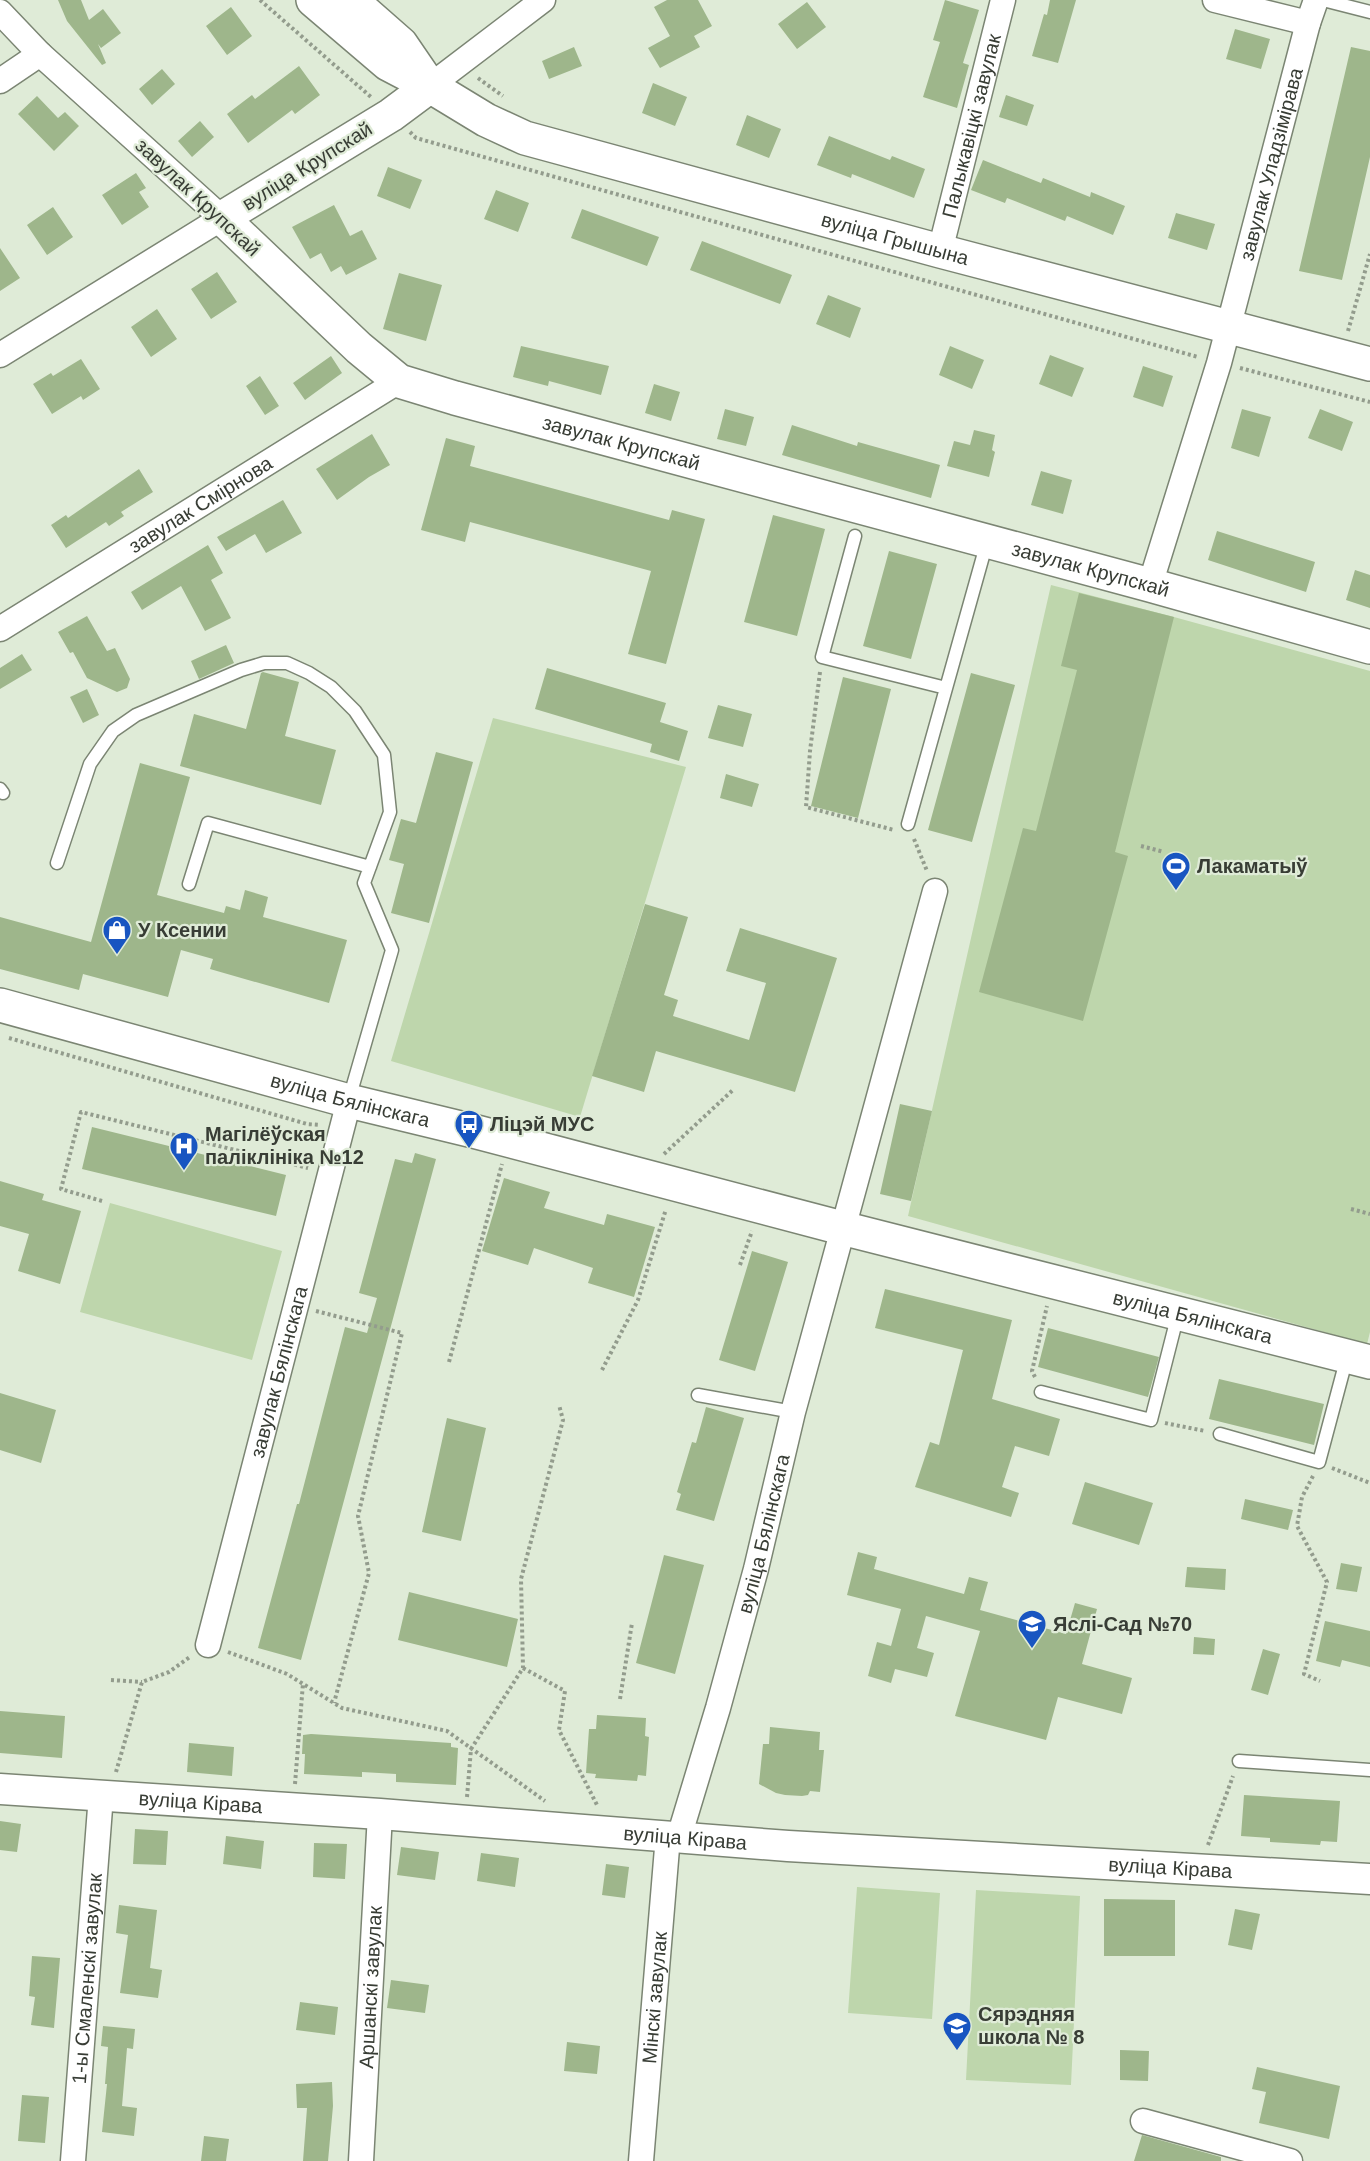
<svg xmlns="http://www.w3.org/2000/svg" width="1370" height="2161" font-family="Helvetica,sans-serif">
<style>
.green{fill:#bed6ac}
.building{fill:#9eb68b}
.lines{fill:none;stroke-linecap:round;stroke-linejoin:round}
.service-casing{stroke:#7b8573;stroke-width:15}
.minor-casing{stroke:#7b8573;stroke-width:27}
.tertiary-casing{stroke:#7b8573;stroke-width:33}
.secondary-casing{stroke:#7b8573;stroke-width:36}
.path{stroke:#939c8d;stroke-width:4;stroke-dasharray:3 3;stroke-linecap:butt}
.service{stroke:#fff;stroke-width:12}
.minor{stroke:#fff;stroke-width:24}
.tertiary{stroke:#fff;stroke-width:30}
.secondary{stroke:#fff;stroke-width:33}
.labels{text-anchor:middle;stroke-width:4.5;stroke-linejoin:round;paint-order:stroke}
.street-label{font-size:20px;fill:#383d35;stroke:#dfebd7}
.poi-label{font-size:20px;font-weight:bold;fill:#383d35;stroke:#dfebd7;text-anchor:start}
</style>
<rect width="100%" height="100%" fill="#dfebd7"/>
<path class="green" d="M1051,585L1174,617L1370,671V1332L1367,1344L908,1216Z
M493,718L686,767L580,1117L391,1061Z
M110,1203L282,1251L252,1360L80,1312Z
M857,1887L940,1893L932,2019L848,2013Z
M976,1890L1080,1896L1071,2085L966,2080Z"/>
<path class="building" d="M58,0H81L89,20L103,9L121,33L101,48L98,44L106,63L102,65L67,21Z
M667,0H698L712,26L694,36L700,47L660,68L648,48L670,36L654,7Z
M945,0L979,10L963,63L969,65L957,108L923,97L940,42L933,40Z
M1050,0H1076L1058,63L1032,56L1044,14L1047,15Z
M807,2L826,27L797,49L778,24Z
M231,7L252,36L227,55L206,26Z
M1235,29L1270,39L1261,69L1226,59Z
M574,47L582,66L549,79L542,61Z
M1351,47L1370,51V157L1342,280L1299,271Z
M299,66L320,95L295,114L292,110L248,143L227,114L252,95L255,99Z
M162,69L175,84L152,105L139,89Z
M653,83L687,97L675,126L642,113Z
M1006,95L1034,105L1027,126L999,117Z
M37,96L58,118L65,112L79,126L54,151L18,114Z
M747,115L781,129L769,158L736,145Z
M200,121L214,137L192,157L178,141Z
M829,136L890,160L892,156L925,169L914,198L852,174L851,178L817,165Z
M983,160L1041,183L1043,178L1090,197L1091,192L1125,206L1113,235L1067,216L1065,221L1007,198L1005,203L971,190Z
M388,167L422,180L410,209L377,196Z
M136,173L146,188L139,192L149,207L122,225L102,195Z
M496,190L529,203L518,232L484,219Z
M334,205L350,236L362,230L377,259L346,275L341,266L331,272L321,253L310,259L292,227Z
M53,207L73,237L47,255L27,225Z
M582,209L659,237L647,266L571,238Z
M1176,213L1215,224L1207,250L1168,238Z
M702,241L792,275L780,304L690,270Z
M0,248L20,278L0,291Z
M217,272L237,302L211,319L191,289Z
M399,273L442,285L426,341L383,329Z
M828,295L861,308L850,338L816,324Z
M157,309L177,339L151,357L131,327Z
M521,346L609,366L601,395L549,381L548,386L513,377Z
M950,346L984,360L972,389L939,375Z
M1050,355L1084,368L1072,397L1039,384Z
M331,356L342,373L305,400L293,383Z
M81,359L100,389L83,400L81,396L52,414L33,384L51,373L53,376Z
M1143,366L1173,376L1163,407L1133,397Z
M260,376L279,406L265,415L246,386Z
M654,384L680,392L671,421L645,413Z
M725,409L754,417L746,446L717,439Z
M1242,409L1271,417L1259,457L1231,448Z
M1320,409L1353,422L1342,451L1308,438Z
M792,425L857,446L858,442L940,465L931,498L782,455Z
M974,430L995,435L992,450L995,452L989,477L947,466L954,441L970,445Z
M372,434L390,465L369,477L337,500L316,469Z
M446,438L475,446L470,466L669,520L672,510L705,519L666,664L628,654L651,571L470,522L465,542L421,530Z
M139,469L153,492L121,512L124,516L109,526L106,522L66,548L51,525L66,515L68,518Z
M1041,471L1072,480L1063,514L1031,505Z
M283,500L302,533L266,553L255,534L226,551L217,537Z
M773,515L825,529L797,636L744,622Z
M1217,531L1315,562L1306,592L1208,560Z
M208,545L223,573L211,580L231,618L205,631L181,586L142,610L131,592Z
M889,551L937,564L911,659L863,646Z
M1355,570L1370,575V608L1346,600Z
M1079,593L1174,617L1115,852L1128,856L1083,1021L979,992L1023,828L1036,831L1077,670L1061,666Z
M87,616L107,651L115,648L130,679L127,688L117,692L87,678L73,652L70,653L58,632Z
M226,645L234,663L199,679L191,661Z
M22,654L32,670L0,689V668Z
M547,668L666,703L660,722L688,731L679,761L650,752L652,744L535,709Z
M263,672L299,682L285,736L336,750L321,805L180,766L194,714L246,729L261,673Z
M971,673L1015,685L972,842L928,830Z
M843,677L891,689L858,818L811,806Z
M87,689L99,715L83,723L70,697Z
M718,705L752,714L743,747L708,738Z
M436,752L473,762L429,923L391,913L404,864L389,860L401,819L416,823Z
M140,763L190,777L157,895L224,913L226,906L240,910L245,890L268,897L263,917L347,940L329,1003L210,969L213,959L181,950L168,997L83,974L79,990L0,969V917L91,942Z
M726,774L759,784L752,807L720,798Z
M645,904L688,917L664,995L678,1000L673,1016L749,1040L766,983L726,971L740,928L837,958L795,1092L656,1051L644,1092L592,1076Z
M900,1104L932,1111L911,1201L880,1194Z
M92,1127L286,1175L276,1216L82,1169Z
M415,1153L436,1159L301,1660L258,1648L297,1504H299L345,1327L367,1333L377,1298L359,1293L395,1159L412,1163Z
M504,1178L550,1192L544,1208L604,1225L607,1214L655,1227L634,1297L588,1283L593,1268L534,1248L528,1265L482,1251Z
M0,1181L44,1194L42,1200L81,1211L60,1284L18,1271L29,1234L0,1226Z
M752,1251L788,1262L755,1371L719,1360Z
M885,1289L1012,1320L992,1399L1060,1419L1049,1456L1015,1446L1002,1487L1019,1493L1011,1517L915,1487L930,1442L939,1445L963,1350L875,1328Z
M1048,1328L1159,1357L1148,1397L1038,1367Z
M1219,1379L1324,1404L1314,1445L1209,1419Z
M0,1393L56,1410L41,1463L0,1450Z
M706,1407L744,1418L714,1521L676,1510L681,1494L677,1492L692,1442L696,1443Z
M447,1418L486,1428L461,1541L422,1532Z
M1085,1482L1153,1503L1139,1545L1072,1524Z
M1245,1499L1293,1510L1288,1530L1241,1519Z
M858,1552L877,1557L874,1569L964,1594L969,1577L988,1582L980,1610L1066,1634L1075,1603L1097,1609L1082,1664L1132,1678L1122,1714L1058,1697L1046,1740L955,1716L980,1631L926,1616L917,1648L934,1653L927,1677L895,1669L891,1683L868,1676L877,1642L891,1646L901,1609L847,1595Z
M664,1555L704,1565L675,1674L636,1663Z
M1341,1563L1362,1567L1357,1592L1336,1589Z
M1187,1567L1226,1569L1225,1590L1185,1587Z
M409,1592L518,1619L507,1667L398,1640Z
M1325,1621L1370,1631V1667L1342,1660L1340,1667L1316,1661Z
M1194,1637L1215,1639L1214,1655L1193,1654Z
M1263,1649L1280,1654L1268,1695L1251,1690Z
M0,1711L65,1716L62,1758L0,1753Z
M597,1715L646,1718L645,1736L649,1737L646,1776L638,1775L637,1781L595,1778L596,1774L586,1773L589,1729H596Z
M770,1727L820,1732L819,1750H824L820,1792L810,1791L808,1795L802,1796L785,1795L776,1793L759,1784L763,1744H769Z
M311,1734L451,1743V1747L458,1748L456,1785L396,1782V1774L362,1772V1777L304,1774L305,1754H302L303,1735Z
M189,1743L234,1747L232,1776L187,1772Z
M1244,1795L1340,1801L1337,1842L1321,1841L1320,1845L1270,1842V1838L1241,1836Z
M0,1821L21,1824L17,1852L0,1850Z
M135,1829L168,1831L166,1865L133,1864Z
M226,1836L264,1841L261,1869L223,1864Z
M314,1843L347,1844L345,1879L313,1877Z
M401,1847L439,1852L435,1880L397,1875Z
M481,1853L519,1858L515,1887L477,1881Z
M606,1864L629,1867L625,1898L602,1895Z
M1104,1899L1175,1900V1956H1104Z
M119,1905L157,1910L150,1968L162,1970L158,1998L120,1993L128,1935L116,1933Z
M1235,1909L1260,1914L1252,1950L1228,1945Z
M32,1956L60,1958L54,2028L31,2025L35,1997L29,1996Z
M391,1980L429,1985L425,2013L387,2008Z
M300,2002L338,2007L335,2035L296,2030Z
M103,2026L135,2029L133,2049L127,2048L122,2106L137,2108L134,2136L102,2132L107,2084H105L108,2047L101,2046Z
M567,2042L600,2046L597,2074L564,2071Z
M1120,2050L1149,2051L1148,2081L1120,2080Z
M1257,2067L1340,2086L1329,2139L1259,2123L1266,2092L1252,2089Z
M332,2082L333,2106L328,2161H303L307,2108H297L296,2084Z
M22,2095L49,2097L45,2143L18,2141Z
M1142,2135L1221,2157V2161H1134Z
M204,2136L229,2139L226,2161H201Z"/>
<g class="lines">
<g class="service-casing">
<path id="service" d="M1323,0L1370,12
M855,536L822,657L946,688
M0,789L3,793
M908,824L987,542
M57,863L90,764L113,731L136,715L241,670L264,663H287L309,673L331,687L355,711L384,755L390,812L364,883L392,950L349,1099
M189,884L208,823L370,867
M1041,1392L1151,1420L1178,1314
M698,1395L793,1412
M1220,1434L1319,1462L1347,1357
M1239,1761L1370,1770"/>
</g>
<g class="minor-casing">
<g id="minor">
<path d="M1215,0L1308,23"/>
<path d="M0,12L40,54L222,218L0,355"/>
<path d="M0,81L40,54"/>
<path d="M430,86L543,0"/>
<path id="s1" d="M940,251L1003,0"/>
<path id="s2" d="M1150,585L1219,363L1308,23L1316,0"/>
<path id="s3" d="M0,629L399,381"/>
<path id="s4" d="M208,1645L349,1101"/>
<path id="s5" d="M679,1837L718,1708L756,1569L793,1412L935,891"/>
<path d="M1143,2121L1290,2161"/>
<path id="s6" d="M73,2161L101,1795"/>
<path id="s7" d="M361,2161L380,1814"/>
<path id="s8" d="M641,2161L668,1836"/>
</g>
</g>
<g class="tertiary-casing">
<g id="tertiary">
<path id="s9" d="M0,1789L380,1814L788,1846L1370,1879"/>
</g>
</g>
<g class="secondary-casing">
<g id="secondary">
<path id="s10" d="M313,0L388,64L430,86L486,120L525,138L940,251L1370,364"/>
<path d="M351,0L401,44L427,82"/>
<path id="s11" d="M430,86L391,115L222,218L359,348L399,381L455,398L1150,585L1370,647"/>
<path id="s12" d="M0,1005L349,1101L473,1131L842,1228L1370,1362"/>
</g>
</g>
<path class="path" d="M260,0L371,97
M478,78L503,96
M410,132L416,138L1198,357
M1348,331L1370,254
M1240,368L1370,402
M820,672L810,751L806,807L894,830
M914,839L927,871
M1141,846L1164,852
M9,1038L307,1124L320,1125
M664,1154L734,1089
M102,1201L61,1189L81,1112L308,1168
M1351,1209L1370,1214
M740,1265L752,1231
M316,1311L402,1333L358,1516L369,1573L334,1703
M449,1362L502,1164
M602,1370L638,1300L666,1209
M1035,1377L1032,1371L1047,1306
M1165,1423L1205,1431
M1332,1468L1370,1483
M1313,1476L1302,1497L1297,1526L1327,1582L1304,1674L1320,1681
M228,1652L287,1674L342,1708L447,1731L545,1801
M523,1668L565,1691L559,1730L598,1807
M111,1680L142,1682
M620,1699L632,1623
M116,1772L142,1682L169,1672L190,1657
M295,1784L303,1683
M467,1797L471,1749L523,1668L521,1579L563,1420L559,1405
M1208,1845L1233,1776"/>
<use href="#service" class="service"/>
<use href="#minor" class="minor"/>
<use href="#tertiary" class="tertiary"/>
<use href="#secondary" class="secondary"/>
</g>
<defs>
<g id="stadium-pin" transform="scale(1.5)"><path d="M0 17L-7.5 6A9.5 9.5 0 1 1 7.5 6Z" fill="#1855c1" stroke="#dfebd7"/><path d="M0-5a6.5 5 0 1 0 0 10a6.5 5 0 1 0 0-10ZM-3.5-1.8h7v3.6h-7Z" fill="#fff"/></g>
<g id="shop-pin" transform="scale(1.5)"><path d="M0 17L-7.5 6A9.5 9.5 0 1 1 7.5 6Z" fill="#1855c1" stroke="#dfebd7"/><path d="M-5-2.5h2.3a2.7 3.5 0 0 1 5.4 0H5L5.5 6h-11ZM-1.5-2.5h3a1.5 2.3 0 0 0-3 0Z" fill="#fff"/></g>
<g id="bus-pin" transform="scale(1.5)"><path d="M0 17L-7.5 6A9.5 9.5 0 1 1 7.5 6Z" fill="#1855c1" stroke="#dfebd7"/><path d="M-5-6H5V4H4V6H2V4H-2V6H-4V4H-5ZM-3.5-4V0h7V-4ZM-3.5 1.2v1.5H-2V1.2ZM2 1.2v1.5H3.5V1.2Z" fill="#fff"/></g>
<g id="hospital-pin" transform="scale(1.5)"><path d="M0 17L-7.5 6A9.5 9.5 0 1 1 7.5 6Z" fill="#1855c1" stroke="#dfebd7"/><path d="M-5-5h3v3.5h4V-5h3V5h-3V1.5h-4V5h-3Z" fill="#fff"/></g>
<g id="school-pin" transform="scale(1.5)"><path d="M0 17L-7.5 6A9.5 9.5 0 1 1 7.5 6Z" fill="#1855c1" stroke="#dfebd7"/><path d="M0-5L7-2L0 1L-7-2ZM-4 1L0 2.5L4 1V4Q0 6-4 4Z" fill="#fff"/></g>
</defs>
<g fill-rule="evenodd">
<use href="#stadium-pin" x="1176" y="866"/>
<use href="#shop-pin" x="117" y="930"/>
<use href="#bus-pin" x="469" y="1124"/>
<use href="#hospital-pin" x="184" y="1146"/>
<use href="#school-pin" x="1032" y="1624"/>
<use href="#school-pin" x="957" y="2026"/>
</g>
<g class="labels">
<g class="street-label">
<text dy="7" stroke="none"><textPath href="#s1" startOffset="129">Палыкавіцкі завулак</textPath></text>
<text dy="7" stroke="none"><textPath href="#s2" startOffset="438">завулак Уладзімірава</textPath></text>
<text transform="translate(307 166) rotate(-32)" y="7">вуліца Крупскай</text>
<text transform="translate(198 197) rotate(43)" y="7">завулак Крупскай</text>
<text dy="7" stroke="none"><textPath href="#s10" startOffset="638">вуліца Грышына</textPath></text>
<text dy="7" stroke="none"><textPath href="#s11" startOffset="718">завулак Крупскай</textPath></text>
<text dy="7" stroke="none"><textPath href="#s3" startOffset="236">завулак Смірнова</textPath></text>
<text dy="7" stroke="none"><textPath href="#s11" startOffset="1204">завулак Крупскай</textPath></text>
<text dy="7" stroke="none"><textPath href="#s12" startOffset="363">вуліца Бялінскага</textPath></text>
<text dy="7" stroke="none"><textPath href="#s12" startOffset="1233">вуліца Бялінскага</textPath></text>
<text dy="7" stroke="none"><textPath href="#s4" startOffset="282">завулак Бялінскага</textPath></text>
<text dy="7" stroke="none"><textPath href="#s5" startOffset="315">вуліца Бялінскага</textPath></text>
<text dy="7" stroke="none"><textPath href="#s9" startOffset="201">вуліца Кірава</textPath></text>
<text dy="7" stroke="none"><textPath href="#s9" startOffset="687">вуліца Кірава</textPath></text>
<text dy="7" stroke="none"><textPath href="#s9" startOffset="1173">вуліца Кірава</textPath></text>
<text dy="7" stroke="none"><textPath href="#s6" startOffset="183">1-ы Смаленскі завулак</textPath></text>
<text dy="7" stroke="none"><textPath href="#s7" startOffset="174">Аршанскі завулак</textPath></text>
<text dy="7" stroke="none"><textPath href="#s8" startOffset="164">Мінскі завулак</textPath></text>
</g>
<g class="poi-label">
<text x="1197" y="873">Лакаматыў</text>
<text x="138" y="937">У Ксении</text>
<text x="490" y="1131">Ліцэй МУС</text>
<text x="205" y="1141">Магілёўская<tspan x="205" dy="23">паліклініка №12</tspan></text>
<text x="1053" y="1631">Яслі-Сад №70</text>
<text x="978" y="2021">Сярэдняя<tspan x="978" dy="23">школа № 8</tspan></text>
</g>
</g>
</svg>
